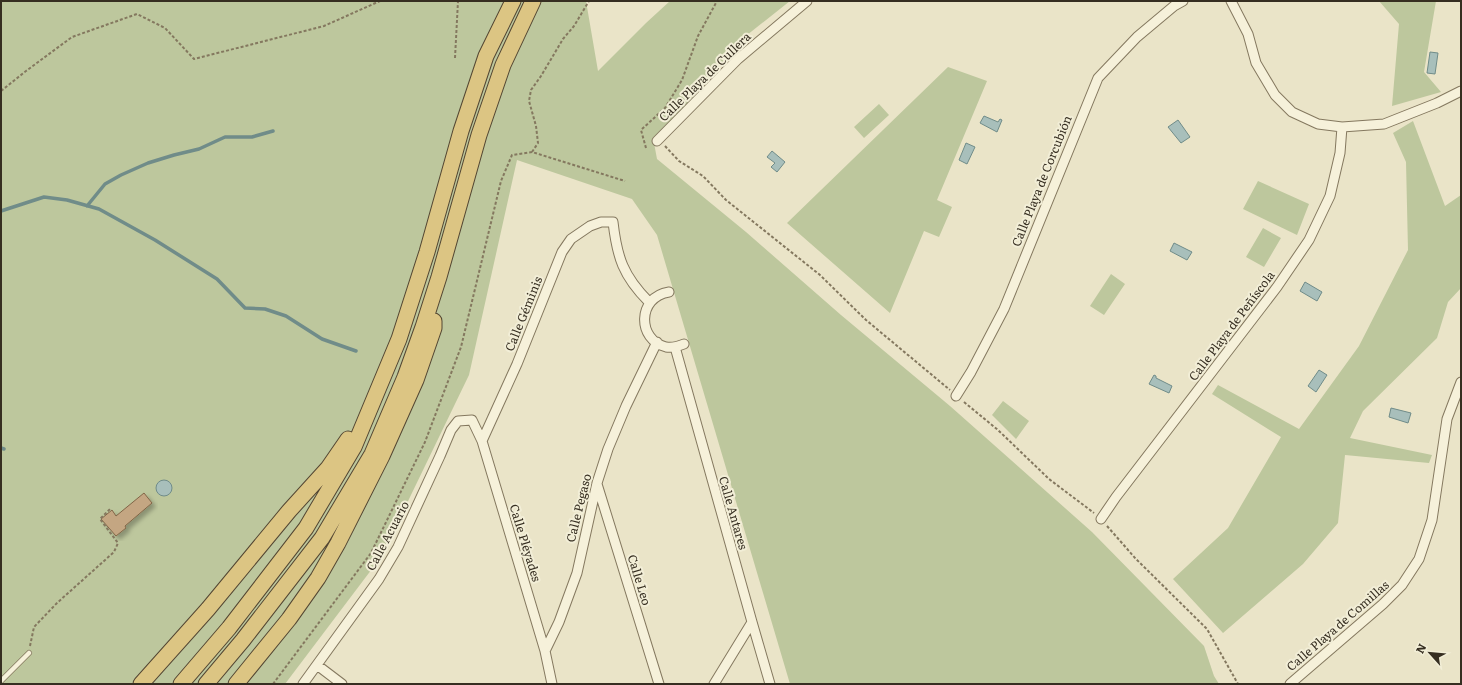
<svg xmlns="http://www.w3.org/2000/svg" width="1462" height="685" font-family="Literata,serif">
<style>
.green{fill:#bdc79d}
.water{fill:#a8bfbb;stroke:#708c89}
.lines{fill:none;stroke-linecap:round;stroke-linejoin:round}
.stream{stroke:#708c89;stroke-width:3.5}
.building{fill:#c4a682;stroke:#816547;filter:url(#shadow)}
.service-casing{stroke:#84785f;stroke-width:6}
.minor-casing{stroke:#84785f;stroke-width:11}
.trunk-casing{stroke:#534632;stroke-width:17}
.path{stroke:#84785f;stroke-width:2;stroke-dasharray:3 2;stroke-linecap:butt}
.service{stroke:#f6f1da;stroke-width:4.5}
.minor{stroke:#f6f1da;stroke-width:9}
.trunk{stroke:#dcc583;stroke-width:15}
.labels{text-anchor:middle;stroke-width:4;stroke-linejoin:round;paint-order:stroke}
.street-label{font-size:12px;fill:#362e21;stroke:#f2eed7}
</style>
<defs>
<filter id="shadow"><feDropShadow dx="3.5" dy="3.5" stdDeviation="2" flood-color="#0004"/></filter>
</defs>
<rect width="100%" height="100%" fill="#eae4c8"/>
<path class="green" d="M1,1H586L598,71L646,23L670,1H790L742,39L654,143L657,159L746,232L841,315L950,406L1092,532L1204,646L1214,676L1219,684H790L657,235L632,199L517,160L469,375L381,557L285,684H1Z
M1379,1H1436L1424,72L1441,92L1392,106L1399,24Z
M948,67L987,81L937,200L952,207L939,237L924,231L890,313L787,223Z
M879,104L889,115L864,138L854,127Z
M1413,121L1445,206L1461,195V288L1448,302L1437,338L1363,411L1350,438L1432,455L1429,463L1345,455L1338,523L1303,564L1223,633L1173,579L1228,528L1281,437L1212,394L1218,385L1299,429L1359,346L1408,250L1406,162L1393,133Z
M1258,181L1309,204L1297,235L1243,209Z
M1263,228L1281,238L1264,267L1246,257Z
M1111,274L1125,284L1104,315L1090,306Z
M1003,401L1029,421L1016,439L992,415Z"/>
<path class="water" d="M1430,52L1438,53L1435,74L1427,73Z
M984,116L998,122L1000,119L1002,120L997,132L980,123Z
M1178,120L1190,137L1181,143L1168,127Z
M966,143L975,147L967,164L959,160Z
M772,151L785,162L777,172L771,167L775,163L767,157Z
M1174,243L1192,252L1187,260L1170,251Z
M1305,282L1322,292L1317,301L1300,291Z
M1319,370L1327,375L1316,392L1308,386Z
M1154,375L1156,376V378L1172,386L1169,393L1149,384Z
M1391,408L1411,413L1408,423L1389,417Z
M156 488a8 8 0 1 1 16 0a8 8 0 1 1-16 0Z"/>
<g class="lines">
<path class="stream" d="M87,206L105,184L121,175L148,163L174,155L199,149L225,137H252L273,131
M1,211L44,197L67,200L99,209L155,240L217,279L245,308L265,309L286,316L322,339L356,351
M1,448L4,449"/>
</g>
<path class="building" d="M144,493L152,503L125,526L126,528L116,536L101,519L112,510L116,516Z"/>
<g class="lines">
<g class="service-casing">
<path id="service" d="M1,681L29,653"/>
</g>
<g class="minor-casing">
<path id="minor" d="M1231,1L1248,34L1256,63L1275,95L1292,112L1318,124L1342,127L1384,124L1437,103L1461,91
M657,141L738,59L807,1
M669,292C637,297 637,340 666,347C672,348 679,346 684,344
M675,347L752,622L770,684
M956,396L971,372L1004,309L1098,78L1137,37L1174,6L1183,1
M482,441L517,364L562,252L571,239L590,226L601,222H613C617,257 623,276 649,302
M597,484L659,684
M1101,519L1116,497L1277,287L1309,240L1330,196L1340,153L1342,127
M317,665L342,684
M303,684L379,579L398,547L440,456L451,430L458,421L472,420L482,441L545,651
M552,684L545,651L559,622L577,573L597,483L608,449L626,406L657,342
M714,684L752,622
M1290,684L1383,604L1402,585L1419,559L1432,520L1447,419L1461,382"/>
</g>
<g class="trunk-casing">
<path id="trunk" d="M141,684L208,609L289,511L328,468L348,439
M181,684L229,628L306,528L354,447L399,339L427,252L461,131L486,56L513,1
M206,684L243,640L322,538L372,454L405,377L423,327L439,277L479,135L503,65L533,1
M236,684L289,619L318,578L338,543L382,456L416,380L434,328V321"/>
</g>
<path class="path" d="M455,58L458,1
M1,91L26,71L72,37L137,14L165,28L194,59L324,26L380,1
M665,146L679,161L703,176L726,200L820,275L866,320L950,390
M646,148L641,130L665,108L682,80L698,36L717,1
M532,152L538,143L536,126L529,101L531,90L541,76L563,39L574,26L589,1
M964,402L998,430L1049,479L1094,513
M1107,526L1136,559L1207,629L1238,684
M30,646L34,627L57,603L114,552L118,543L100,519L110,509
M273,684L371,553L425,442L461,347L501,181L512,155L532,152L625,181"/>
<use href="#service" class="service"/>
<use href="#minor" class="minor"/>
<use href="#trunk" class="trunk"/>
</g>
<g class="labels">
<g class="street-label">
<text transform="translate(705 77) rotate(-44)" y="4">Calle Playa de Cullera</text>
<text transform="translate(1042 181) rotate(-68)" y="4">Calle Playa de Corcubión</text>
<text transform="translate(524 314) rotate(-68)" y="4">Calle Géminis</text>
<text transform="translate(1232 326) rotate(-53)" y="4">Calle Playa de Peñíscola</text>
<text transform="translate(579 508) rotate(-76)" y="4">Calle Pegaso</text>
<text transform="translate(733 513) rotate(74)" y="4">Calle Antares</text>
<text transform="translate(388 536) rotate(-62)" y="4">Calle Acuario</text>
<text transform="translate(525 543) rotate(73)" y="4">Calle Pléyades</text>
<text transform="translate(639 580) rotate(73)" y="4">Calle Leo</text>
<text transform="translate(1338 626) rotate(-41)" y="4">Calle Playa de Comillas</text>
</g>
</g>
<rect width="1462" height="685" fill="none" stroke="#362e21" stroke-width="4"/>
<g transform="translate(1430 653) rotate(297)" stroke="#f2eed7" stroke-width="3" paint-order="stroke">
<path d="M0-3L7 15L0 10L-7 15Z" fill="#362e21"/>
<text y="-6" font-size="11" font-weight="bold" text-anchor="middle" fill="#362e21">N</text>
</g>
</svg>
